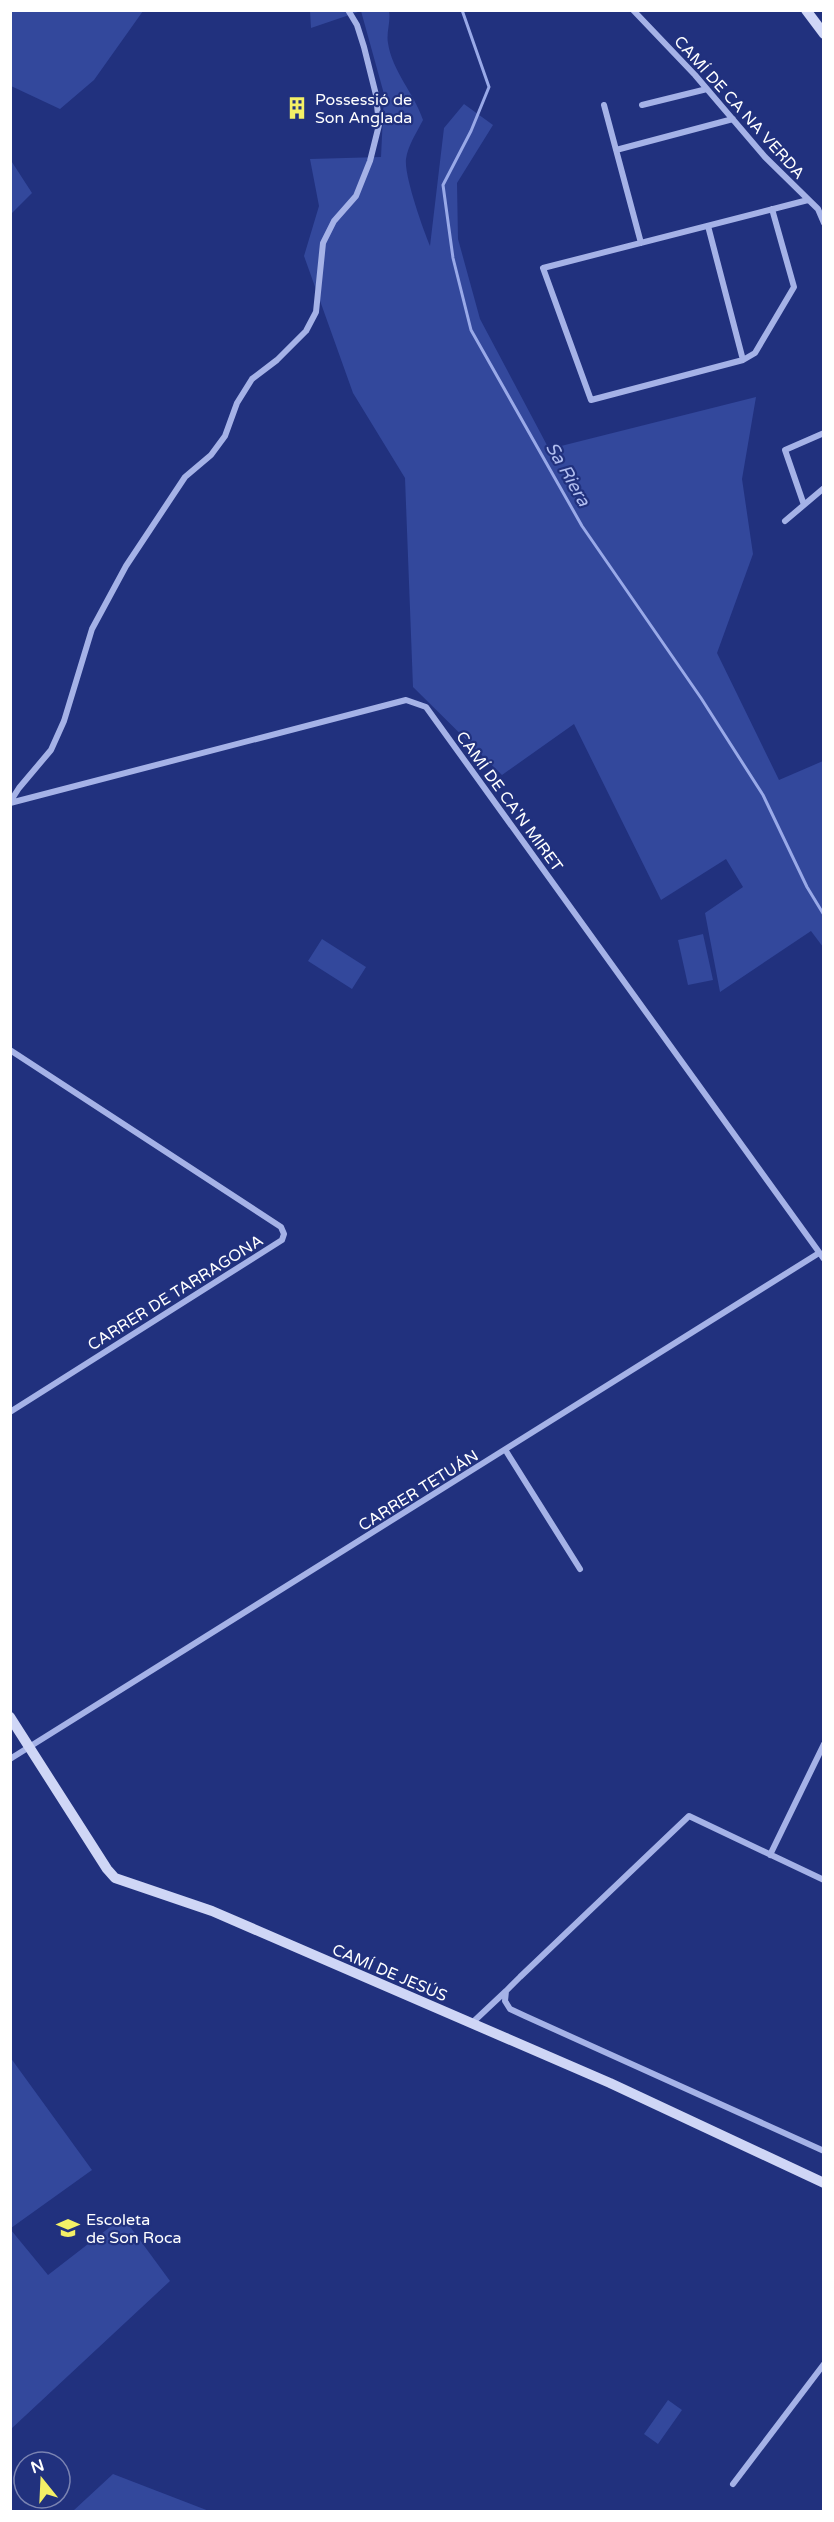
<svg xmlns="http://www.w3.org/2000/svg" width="834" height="2522" font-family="'Varela Round',sans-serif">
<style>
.green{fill:#33489c}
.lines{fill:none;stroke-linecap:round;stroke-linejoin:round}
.stream{stroke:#99a9e8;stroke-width:3}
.street{stroke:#a5b2e7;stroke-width:6}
.secondary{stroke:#cfd6f6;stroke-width:10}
.labels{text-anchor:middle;stroke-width:4.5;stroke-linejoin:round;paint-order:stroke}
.poi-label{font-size:16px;fill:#fff;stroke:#21317e;text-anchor:start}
.street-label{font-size:16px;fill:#fff;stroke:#21317e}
.water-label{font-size:18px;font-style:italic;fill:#b0bdef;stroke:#21317e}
</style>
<rect width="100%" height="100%" fill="#21317e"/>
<path class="green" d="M11,10H143V11L94,80L60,109L11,86Z
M310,11H389C391,21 386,33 388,43C392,71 414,93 423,120C417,132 408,145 406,159C404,176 423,229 430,246L444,128L464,104L493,125L457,183L458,239L480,319L549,449L756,397L742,479L753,554L717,653L779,780L823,761V947L811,931L720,992L705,913L743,887L726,859L661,900L574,724L502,775L413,687L405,478L353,393L304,256L319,206L310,159L381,157L384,94L361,11L311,28Z
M10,159L32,193L11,214H10Z
M703,934L713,980L688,985L678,940Z
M322,939L366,967L352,989L308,961Z
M10,2057L92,2170L11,2228H10Z
M123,2217L170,2281L11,2429V2230L48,2275Z
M668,2400L682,2410L658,2444L644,2434Z
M113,2474L209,2511H73Z"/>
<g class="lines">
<path class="stream" d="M462,10L489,87L471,131L443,185L453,258L471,330L582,526L701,698L763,795L807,887L824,915"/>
<path class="street" d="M633,10L695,75L765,157L818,209L824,223
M604,105L641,243
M642,105L707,89
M616,150L733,119
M772,209L794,287L755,353L743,360L591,400L543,268L808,200
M708,226L743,360
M804,505L785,450L824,433
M785,521L824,488
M10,802L19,788L51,750L64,721L92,629L126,566L185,477L211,455L225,436L237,403L252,379L277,360L306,331L316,312L323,243L334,221L356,196L370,161L379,125L376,95L364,47L357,25L348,10
M10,803L406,700L426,707L824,1259
M10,1050L281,1227L284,1234L282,1240L10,1412
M506,1451L580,1569
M10,1759L819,1253
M770,1855L824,1744
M824,1880L689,1816L520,1977L506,1991L505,2001L510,2009L525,2016L824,2151
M472,2023L506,1991
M733,2484L824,2364"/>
<path class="secondary" d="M806,10L824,34
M10,1717L107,1869L115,1878L212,1911L610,2083L824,2183"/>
</g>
<defs>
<g id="building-bare" transform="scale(1.8)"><path d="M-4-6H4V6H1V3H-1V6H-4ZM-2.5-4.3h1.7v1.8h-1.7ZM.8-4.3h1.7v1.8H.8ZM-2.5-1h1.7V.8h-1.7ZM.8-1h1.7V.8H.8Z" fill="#f4f066" stroke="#21317e" stroke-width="2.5" paint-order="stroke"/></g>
<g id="school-bare" transform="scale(1.8)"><path d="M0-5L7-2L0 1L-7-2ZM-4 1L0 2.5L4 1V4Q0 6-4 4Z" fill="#f4f066" stroke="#21317e" stroke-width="2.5" paint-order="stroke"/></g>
</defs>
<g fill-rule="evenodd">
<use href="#building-bare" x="297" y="108"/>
<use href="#school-bare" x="68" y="2228"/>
</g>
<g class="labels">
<g class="poi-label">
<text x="315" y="105">Possessió de<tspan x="315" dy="18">Son Anglada</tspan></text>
<text x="86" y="2225">Escoleta<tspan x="86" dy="18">de Son Roca</tspan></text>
</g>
<g class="street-label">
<text transform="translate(740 107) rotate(48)" y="6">CAMÍ DE CA NA VERDA</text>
<text transform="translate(510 801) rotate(54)" y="6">CAMÍ DE CA'N MIRET</text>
<text transform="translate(175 1292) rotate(-32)" y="6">CARRER DE TARRAGONA</text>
<text transform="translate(418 1490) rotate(-32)" y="6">CARRER TETUÁN</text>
<text transform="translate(390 1972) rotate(23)" y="6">CAMÍ DE JESÚS</text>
</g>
<g class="water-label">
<text transform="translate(568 474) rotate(60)" y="6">Sa Riera</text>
</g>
</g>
<rect width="834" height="2522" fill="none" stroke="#ffffff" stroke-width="24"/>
<g transform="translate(42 2480) rotate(342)"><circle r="28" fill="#21317e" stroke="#7a83b2" stroke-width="1.5"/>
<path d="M0-4.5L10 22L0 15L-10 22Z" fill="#f4f066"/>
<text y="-9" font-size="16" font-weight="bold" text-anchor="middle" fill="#ffffff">N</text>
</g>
</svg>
